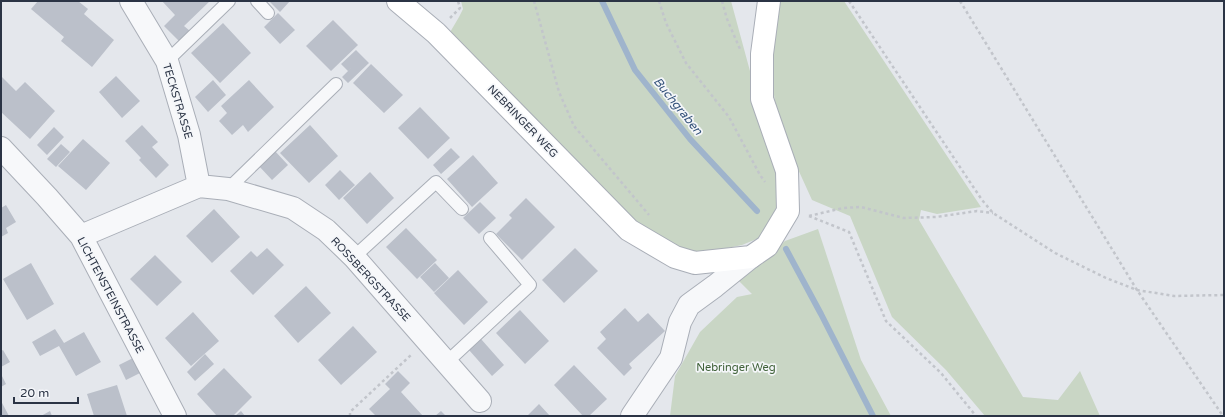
<svg xmlns="http://www.w3.org/2000/svg" width="1225" height="417" font-family="'Varela Round',sans-serif">
<style>
.green{fill:#c9d6c5}
.lines{fill:none;stroke-linecap:round;stroke-linejoin:round}
.stream{stroke:#9fb4cc;stroke-width:6}
.building{fill:#bbc0ca}
.lane-casing{stroke:#a9aeb7;stroke-width:14}
.street-casing{stroke:#a9aeb7;stroke-width:24}
.secondary-casing{stroke:#a9aeb7;stroke-width:24}
.path{stroke:#c2c5cb;stroke-width:2.5;stroke-dasharray:3 3;stroke-linecap:butt}
.lane{stroke:#f7f8fa;stroke-width:12}
.street{stroke:#f7f8fa;stroke-width:22}
.secondary{stroke:#fff;stroke-width:22}
.labels{text-anchor:middle;stroke-width:3.5;stroke-linejoin:round;paint-order:stroke}
.street-label{font-size:11px;fill:#2b3445;stroke:#f4f6f9}
.park-label{font-size:11px;fill:#3f6138;stroke:#f4f6f9}
.water-label{font-size:12px;font-style:italic;fill:#34527a;stroke:#f4f6f9}
</style>
<rect width="100%" height="100%" fill="#e4e7ec"/>
<path class="green" d="M461,1H731L779,178L776,208L770,224L759,238L742,245L703,253L678,250L645,232L449,34L459,17L463,9Z
M779,1H844L981,207L937,214L921,210L919,220L1023,397L1058,400L1080,371L1100,416H985L946,370L892,317L850,216L812,200L797,167L776,108L771,75L769,44Z
M818,229L861,360L891,416H670L675,376L700,332L737,297L752,294L739,281L785,241Z"/>
<g class="lines">
<path class="stream" d="M602,1L635,70L690,139L757,211
M786,249L821,314L873,416"/>
</g>
<path class="building" d="M38,1H78L88,9L84,14L114,40L92,67L61,41L64,37L31,9Z
M162,1H210L184,26L190,31L179,41L164,26L175,15Z
M269,1H290L280,12Z
M278,13L295,30L280,44L264,27Z
M333,20L358,45L331,71L306,46Z
M223,23L251,53L220,83L191,53Z
M356,50L369,63L348,83L342,77L352,67L348,71L341,64Z
M371,64L403,95L384,113L353,83Z
M1,76L16,91L25,82L55,111L30,139L1,112Z
M116,76L140,101L122,118L99,92Z
M213,80L226,95L208,112L195,97Z
M249,80L274,107L248,132L243,125L232,135L219,121L227,113L221,106Z
M420,107L450,138L428,159L398,128Z
M142,125L158,142L152,147L169,165L156,178L139,160L141,158L125,141Z
M310,125L338,156L309,183L280,153Z
M54,127L64,137L47,155L37,145Z
M83,139L110,163L86,190L58,166Z
M61,144L70,152L56,167L47,159Z
M451,148L460,157L441,174L433,165Z
M274,150L288,165L272,180L258,165Z
M473,155L498,183L472,207L447,179Z
M340,170L355,185L339,200L325,185Z
M370,172L394,198L367,224L343,198Z
M526,198L555,227L522,260L496,234L512,218L509,215Z
M480,202L496,218L479,234L463,218Z
M6,205L16,222L6,228L8,233L1,237V208Z
M214,209L240,237L212,263L186,236Z
M406,228L437,260L417,279L386,247Z
M267,248L284,265L253,295L230,271L251,251L257,257Z
M575,248L598,271L564,303L542,280Z
M155,255L182,282L157,306L130,279Z
M31,263L54,304L27,320L3,279Z
M435,263L449,278L434,292L420,277Z
M458,270L488,302L464,325L434,293Z
M306,286L331,313L298,343L274,316Z
M625,308L638,322L648,313L665,331L629,364L632,368L624,376L597,348L606,339L600,332Z
M520,310L549,341L525,364L496,333Z
M193,312L219,341L191,366L165,338Z
M353,326L377,352L341,385L318,360Z
M55,329L64,343L84,332L101,362L76,376L59,346L40,356L32,342Z
M481,339L504,365L492,376L469,350Z
M3,350L10,362L1,367V351Z
M205,354L214,364L195,381L187,372Z
M135,357L142,372L126,380L119,365Z
M574,365L607,399L589,416H583L554,385Z
M224,368L252,397L233,416H217L197,394Z
M398,371L410,383L401,392L423,416H376L369,409L390,389L385,384Z
M1,374L6,384L1,387Z
M117,385L127,416H94L87,394Z
M1,401L9,416H1Z
M539,404L550,416H527Z
M50,411L52,416H41Z
M241,411L245,416H235Z
M441,411L446,416H435Z"/>
<g class="lines">
<g class="lane-casing">
<path id="lane" d="M257,1L268,13
M167,61L229,1
M228,189L336,84
M354,257L436,182L462,209
M447,362L530,285L490,238"/>
</g>
<g class="street-casing">
<path id="street" d="M131,1L167,61L189,135L199,186
M1,148L47,197L81,236L175,416
M81,236L199,186L228,189L293,208L326,230L354,257L480,401
M632,416L671,358L680,322L689,305L715,286L751,257"/>
</g>
<g class="secondary-casing">
<path id="secondary" d="M398,1L436,33L629,230L675,257L695,263L751,257L767,246L788,211L787,171L762,99V54L769,1"/>
</g>
<path class="path" d="M534,1L559,92L574,126L649,215
M659,1L666,23L686,63L729,117L760,175L765,182
M722,1L727,19L740,49
M849,1L982,200L993,213L1055,253L1106,278L1137,290L1174,296L1224,295
M960,1L1137,290L1223,416
M450,18L460,8L458,1
M809,216L849,232L886,321L941,373L976,416
M809,216L843,208L861,207L904,218L936,217L977,211L993,213
M350,416V412L411,355"/>
<use href="#lane" class="lane"/>
<use href="#street" class="street"/>
<use href="#secondary" class="secondary"/>
</g>
<g class="labels">
<g class="street-label">
<text transform="translate(178 101) rotate(73)" y="4">TECKSTRASSE</text>
<text transform="translate(523 121) rotate(46)" y="4">NEBRINGER WEG</text>
<text transform="translate(371 279) rotate(47)" y="4">ROSSBERGSTRASSE</text>
<text transform="translate(111 295) rotate(62)" y="4">LICHTENSTEINSTRASSE</text>
</g>
<g class="park-label">
<text x="736" y="371">Nebringer Weg</text>
</g>
<g class="water-label">
<text transform="translate(678 106) rotate(51)" y="4">Buchgraben</text>
</g>
</g>
<rect width="1225" height="417" fill="none" stroke="#2b3445" stroke-width="4"/>
<path d="M14 397v6h64v-6" fill="none" stroke="#2b3445" stroke-width="2"/>
<text x="20" y="397" font-size="12" fill="#2b3445" stroke="#f4f6f9" stroke-width="3" paint-order="stroke">20 m</text>
</svg>
